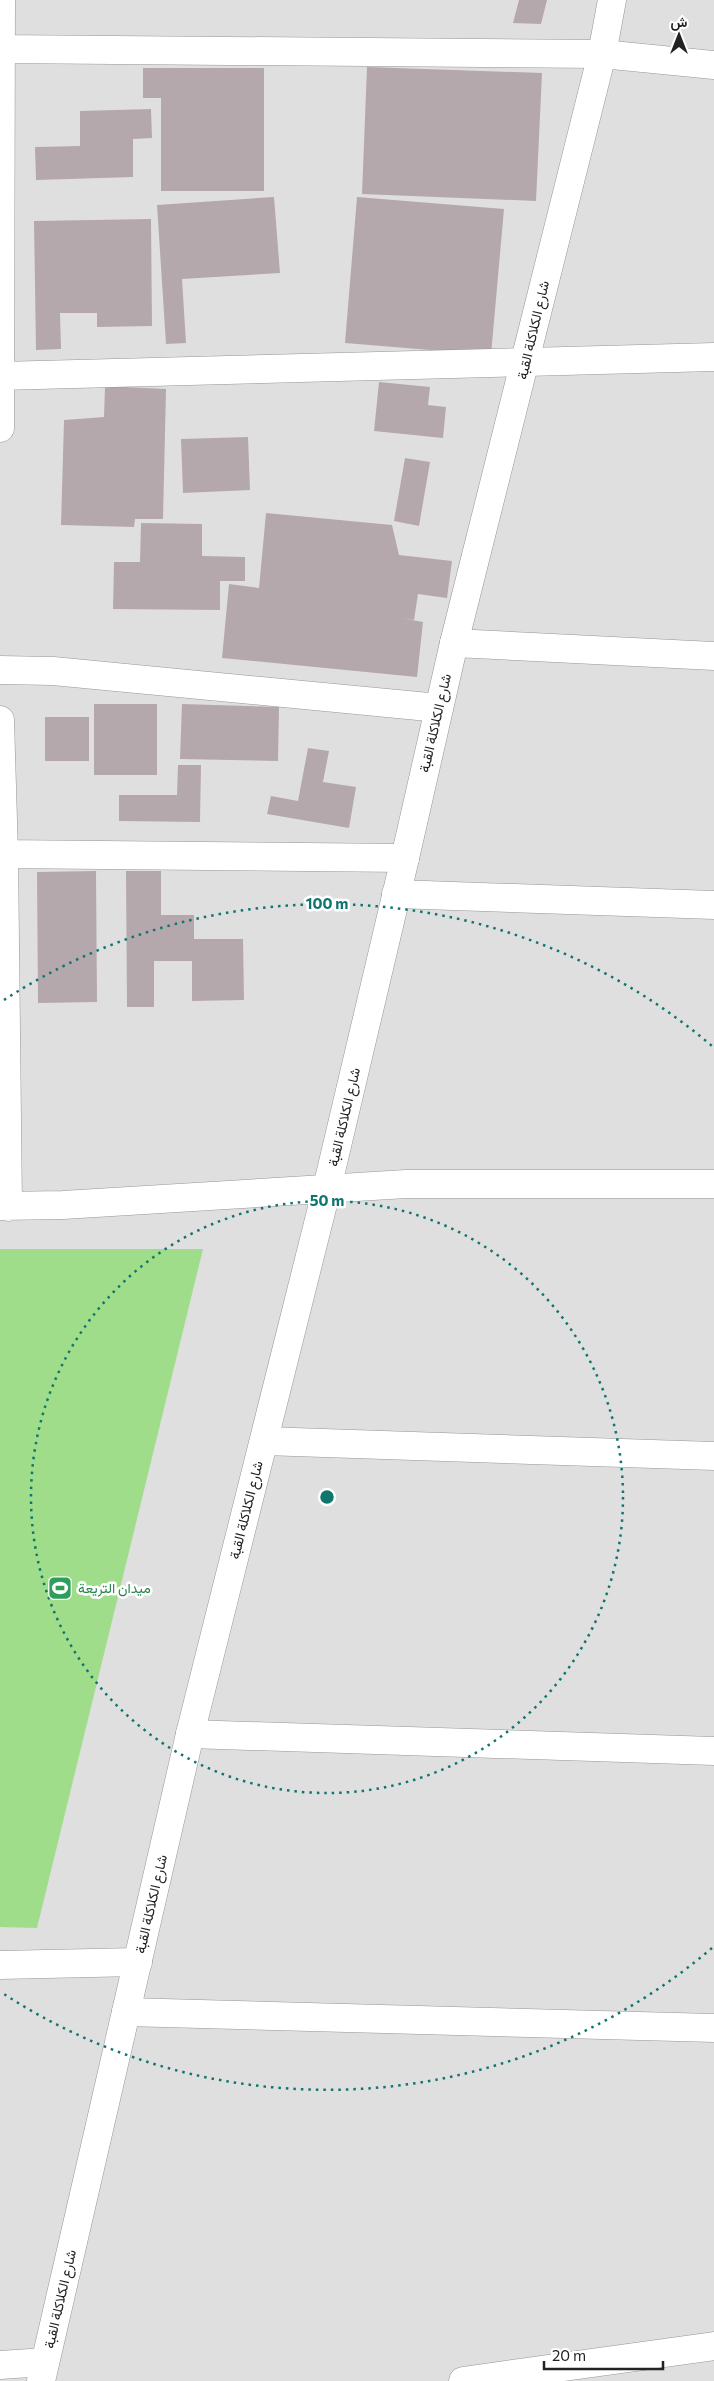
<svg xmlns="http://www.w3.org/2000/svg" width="714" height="2381" font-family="Commissioner,Vazirmatn,sans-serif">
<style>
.residential{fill:#e0dfe0}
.pitch{fill:#9fdd8a}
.building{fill:#b4a8ad}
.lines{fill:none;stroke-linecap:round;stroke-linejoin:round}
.minor-casing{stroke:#969696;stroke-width:29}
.tertiary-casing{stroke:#969696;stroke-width:29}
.minor{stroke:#fff;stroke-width:28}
.tertiary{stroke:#fff;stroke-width:28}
.ring{fill:none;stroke:#0f766e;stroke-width:2.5;stroke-dasharray:2.5 5}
.labels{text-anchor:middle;stroke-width:5;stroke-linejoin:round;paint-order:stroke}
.street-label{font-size:14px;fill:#222;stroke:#fff}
.leisure-label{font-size:14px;fill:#27864d;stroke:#fff;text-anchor:start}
.centre{fill:#0f766e;stroke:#fff;stroke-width:2.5}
.ring-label{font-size:15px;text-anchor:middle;font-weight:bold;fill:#0f766e;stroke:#fff;stroke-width:5;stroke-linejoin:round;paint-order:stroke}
</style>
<rect width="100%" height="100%" fill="#f2e9eb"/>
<path class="residential" d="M0,0H714V2381H0Z"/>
<path class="pitch" d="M0,1249H203L37,1928L0,1927Z"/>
<path class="building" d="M519,0H547L541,24L513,23Z
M367,67L542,73L536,201L362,194Z
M143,68H264V191H161V98H143Z
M151,109L152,138L133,139V177L36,180L35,147L80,146V111Z
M274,197L280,273L182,279L186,343L166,344L157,205Z
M357,197L504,209L491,355L345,343Z
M151,219L152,326L97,327V313H60L61,349L36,350L34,221Z
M379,382L430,387L428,405L446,407L443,438L374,431Z
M105,386L166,389L163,519H135L134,527L61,525L64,420L104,417Z
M248,437L250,490L183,493L181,439Z
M405,458L430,462L419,526L394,521Z
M266,513L392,525L399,555L452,561L447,598L418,594L414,620L401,618L423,622L417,677L222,658L229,584L259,588Z
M141,523L202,524V556L245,557V581H220V610L113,609L114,562H140Z
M94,704H157V775H94Z
M182,704L279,707L278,761L180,759Z
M45,717H89V761H45Z
M308,748L329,751L323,782L356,787L349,828L267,814L271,796L298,801Z
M178,765H201L200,822L119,821V795H177Z
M96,871L97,1002L38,1003L37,872Z
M126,871H161V915H194V939H243L244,1000L192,1001V961H154V1007H127Z"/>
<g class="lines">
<g class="minor-casing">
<path id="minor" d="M0,49L602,54L714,65
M0,376L714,357
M0,428L1,0
M454,643L714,656
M0,670L53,671L439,708
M0,720L4,854L8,1207
M0,854L405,858
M396,894L714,905
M0,1206L63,1205L406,1184H714
M264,1441L714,1456
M190,1734L714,1751
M0,1965L138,1962
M126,2012L714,2028
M0,2365L45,2362
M463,2381L714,2346"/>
</g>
<g class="tertiary-casing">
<path id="tertiary" d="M41,2381L190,1734L327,1188L405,858L454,643L602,54L612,0"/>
</g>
<use href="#minor" class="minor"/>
<use href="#tertiary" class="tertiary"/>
</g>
<g class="ring">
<circle cx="327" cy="1497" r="296"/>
<path d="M712 1948A593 593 0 0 1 4 1994M4 1000A593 593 0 0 1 712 1046"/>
</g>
<defs>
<g id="stadium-square" transform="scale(1.25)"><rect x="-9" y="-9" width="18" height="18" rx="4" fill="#2e9e5b" stroke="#fff"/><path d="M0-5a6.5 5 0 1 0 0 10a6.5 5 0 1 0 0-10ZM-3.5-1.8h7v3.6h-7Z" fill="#fff"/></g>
</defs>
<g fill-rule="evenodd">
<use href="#stadium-square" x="60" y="1588"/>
</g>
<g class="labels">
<g class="street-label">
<text transform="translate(533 330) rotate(-77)" y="5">شارع الكلاكلة القبة</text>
<text transform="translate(435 723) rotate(-77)" y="5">شارع الكلاكلة القبة</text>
<text transform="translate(344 1117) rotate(-77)" y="5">شارع الكلاكلة القبة</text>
<text transform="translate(246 1510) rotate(-76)" y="5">شارع الكلاكلة القبة</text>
<text transform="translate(151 1904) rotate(-77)" y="5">شارع الكلاكلة القبة</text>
<text transform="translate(60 2299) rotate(-77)" y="5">شارع الكلاكلة القبة</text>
</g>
<g class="leisure-label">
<text x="78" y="1593">ميدان التريعة</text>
</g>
</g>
<circle cx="327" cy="1497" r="8" class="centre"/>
<g class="ring-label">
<text x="327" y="909">100 m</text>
<text x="327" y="1206">50 m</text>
</g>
<g transform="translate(679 35)" stroke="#ffffff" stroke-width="4" paint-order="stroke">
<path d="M0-4L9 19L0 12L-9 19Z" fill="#222222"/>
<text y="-8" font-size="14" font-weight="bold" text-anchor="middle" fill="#222222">ش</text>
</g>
<path d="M544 2361v8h119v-8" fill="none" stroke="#222222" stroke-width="2.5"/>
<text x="552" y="2361" font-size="15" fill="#222222" stroke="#ffffff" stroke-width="4" paint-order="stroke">20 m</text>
</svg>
